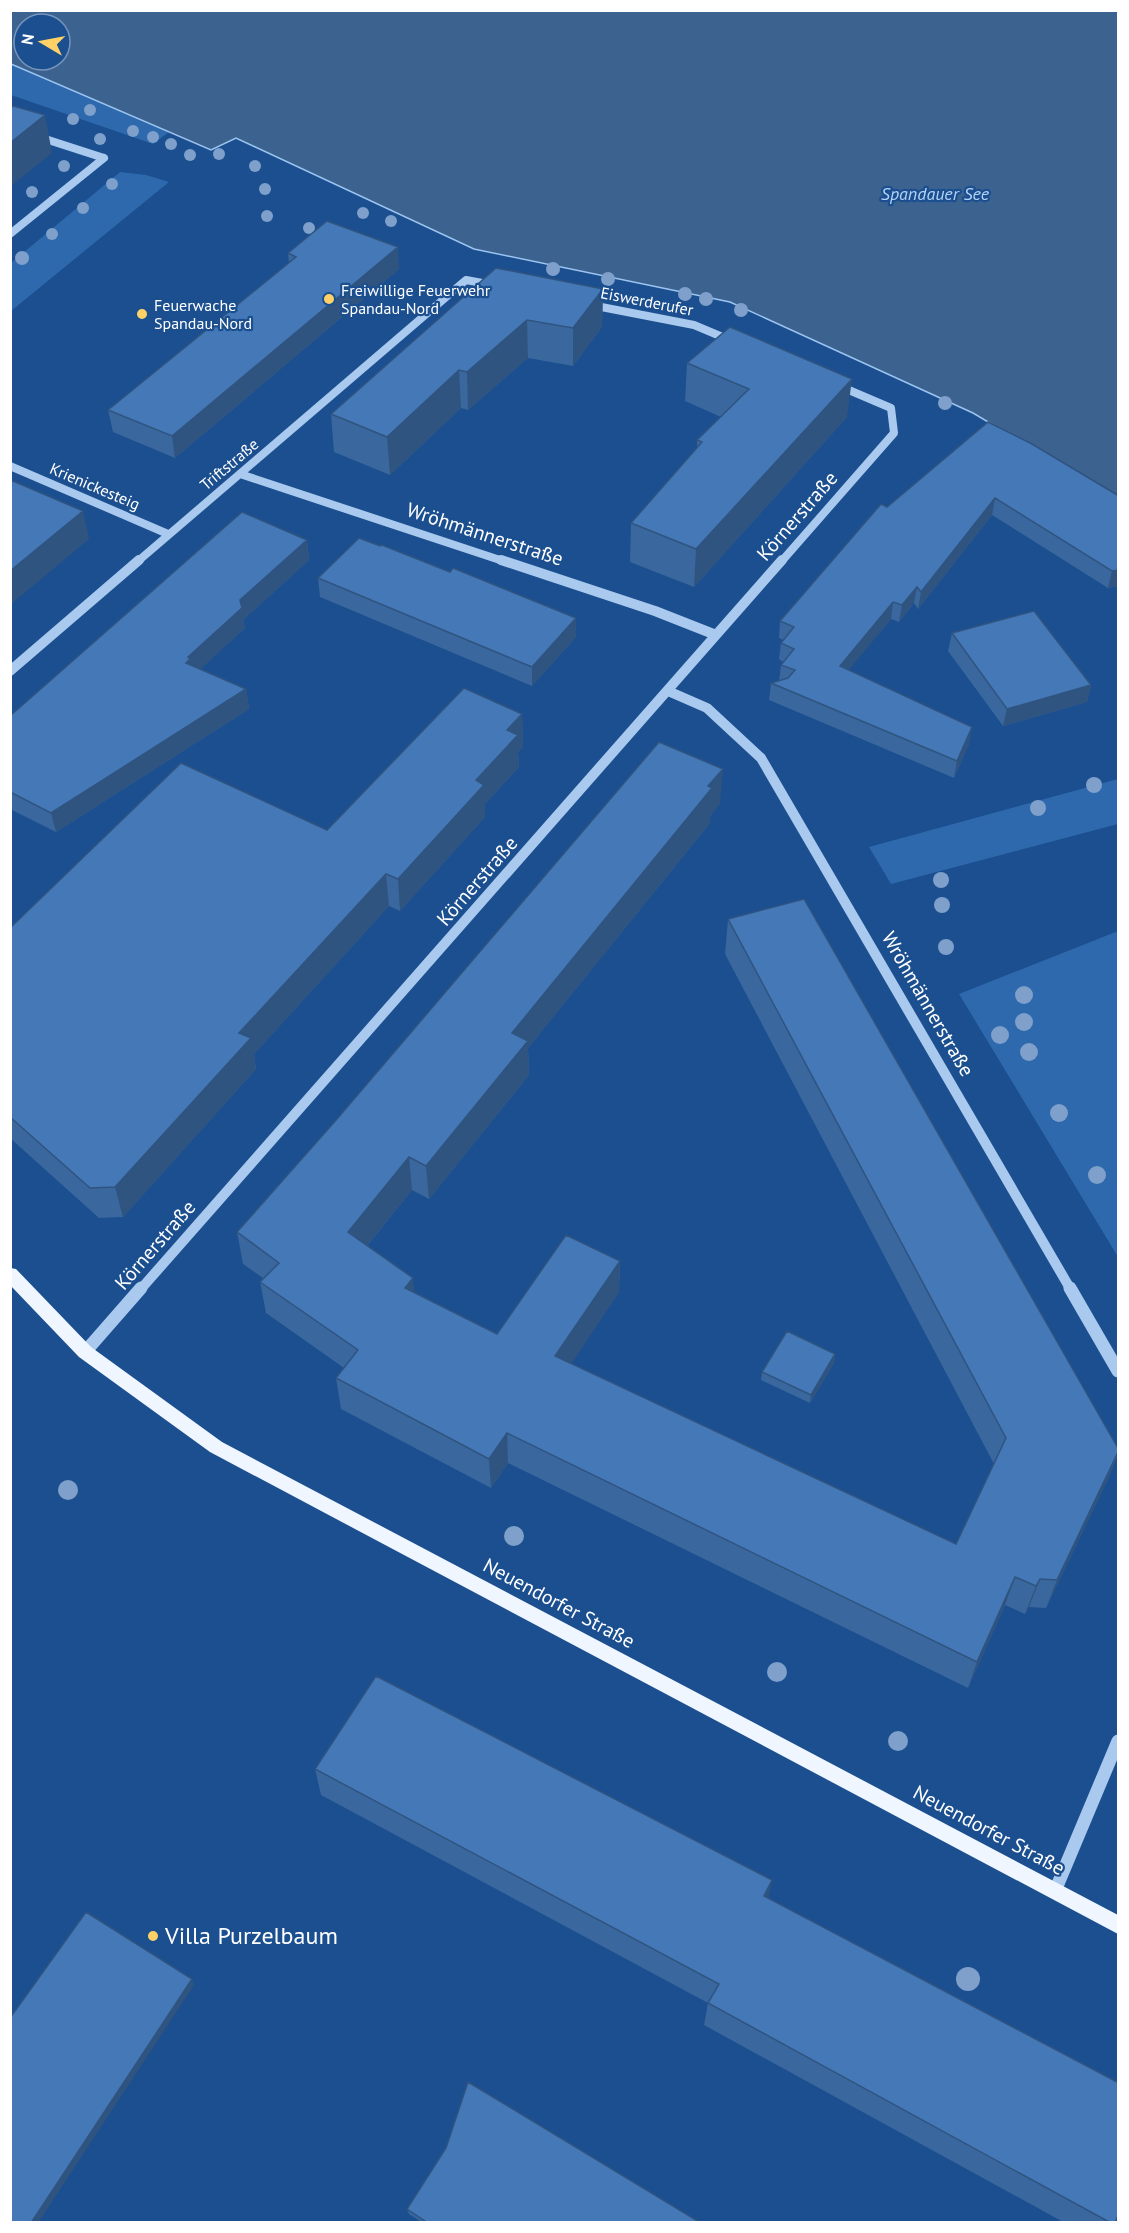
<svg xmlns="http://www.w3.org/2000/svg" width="1129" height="2233" font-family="'PT Sans',sans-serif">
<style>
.green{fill:#2e69ad}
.water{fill:#3c6290;stroke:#9cc4f0;stroke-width:1.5;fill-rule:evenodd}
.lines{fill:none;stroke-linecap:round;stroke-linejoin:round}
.minor-far2{stroke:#a9c9ee;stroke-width:8}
.minor-far1{stroke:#a9c9ee;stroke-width:10}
.minor{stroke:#a9c9ee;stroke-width:13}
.major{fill:#f0f6ff;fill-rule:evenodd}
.tree{fill:#7ea0ca}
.wall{fill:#3a679d}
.shaded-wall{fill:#305480}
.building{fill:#4478b7;stroke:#305480;stroke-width:1.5}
.poi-dot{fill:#ffd166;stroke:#1b4f8f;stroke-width:2}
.labels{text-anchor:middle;stroke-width:4.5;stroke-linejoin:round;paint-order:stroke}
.far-poi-label{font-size:16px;fill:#fff;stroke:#1b4f8f;text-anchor:start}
.far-street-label{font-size:16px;fill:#fff;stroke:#1b4f8f}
.far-water-label{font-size:18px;font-style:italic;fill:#b5d3f5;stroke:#1b4f8f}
.street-label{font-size:20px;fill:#fff;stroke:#1b4f8f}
.near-poi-label{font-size:24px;fill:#fff;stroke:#1b4f8f;text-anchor:start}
</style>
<rect width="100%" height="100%" fill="#1b4f8f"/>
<path class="green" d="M11,64L169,132L153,144L11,95Z
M120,172L146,175L169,182L11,311V263Z
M1118,779V824L891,884L869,847Z
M1118,931V1257L959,994Z"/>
<path class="water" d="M11,10L1118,11V502L1111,495L973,413L730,302L474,249L236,138L211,150L11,64ZM24,24H60V60H24Z"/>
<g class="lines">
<path class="minor-far2" d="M39,137L104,158
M10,234L104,158
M591,305L694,325L732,341
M10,466L168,534
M240,474L506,562
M137,562L466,280L493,285
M781,562L894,433L891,408L837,385"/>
<path class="minor-far1" d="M501,560L655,611L716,635
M10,671L139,560
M668,691L707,708L761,758L1071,1290
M140,1290L782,560"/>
<path class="minor" d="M1070,1288L1118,1371
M85,1352L141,1288
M1055,1891L1118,1741"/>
<path class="major" d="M10,1268L16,1269L91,1347L222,1442L1118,1915V1934L210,1452L79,1357L10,1285Z"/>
</g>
<g class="tree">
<circle cx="90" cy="110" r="6"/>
<circle cx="73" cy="119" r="6"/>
<circle cx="133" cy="131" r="6"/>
<circle cx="153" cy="137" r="6"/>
<circle cx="100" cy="139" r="6"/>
<circle cx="171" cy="144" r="6"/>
<circle cx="219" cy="154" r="6"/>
<circle cx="190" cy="155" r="6"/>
<circle cx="64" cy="166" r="6"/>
<circle cx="255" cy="166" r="6"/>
<circle cx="112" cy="184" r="6"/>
<circle cx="265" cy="189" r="6"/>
<circle cx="32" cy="192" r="6"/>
<circle cx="83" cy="208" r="6"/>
<circle cx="363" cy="213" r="6"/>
<circle cx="267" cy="216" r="6"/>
<circle cx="391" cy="221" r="6"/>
<circle cx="309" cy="228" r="6"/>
<circle cx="52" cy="234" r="6"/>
<circle cx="22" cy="258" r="7"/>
<circle cx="553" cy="269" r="7"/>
<circle cx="608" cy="279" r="7"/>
<circle cx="685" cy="294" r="7"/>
<circle cx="706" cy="299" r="7"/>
<circle cx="741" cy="310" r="7"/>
<circle cx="945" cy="403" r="7"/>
<circle cx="1094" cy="785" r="8"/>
<circle cx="1038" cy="808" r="8"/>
<circle cx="941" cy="880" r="8"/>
<circle cx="942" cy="905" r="8"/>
<circle cx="946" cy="947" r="8"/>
<circle cx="1024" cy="995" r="9"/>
<circle cx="1024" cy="1022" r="9"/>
<circle cx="1000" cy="1035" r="9"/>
<circle cx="1029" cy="1052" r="9"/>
<circle cx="1059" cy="1113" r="9"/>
<circle cx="1097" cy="1175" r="9"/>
<circle cx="68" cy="1490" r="10"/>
<circle cx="514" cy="1536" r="10"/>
<circle cx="777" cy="1672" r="10"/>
<circle cx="898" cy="1741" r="10"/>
<circle cx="968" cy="1979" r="12"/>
</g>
<path class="wall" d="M288,253L399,269L175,458L113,432L108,410L289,263Z
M496,268L603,289L602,327L573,366L528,358L468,410L461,408L390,475L334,452L331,414Z
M687,363L847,417L694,587L630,562L631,523L697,448V440L721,417L685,401Z
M988,422L1119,496V586L1108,588L992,515L918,609L914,603L899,622L891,619L848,670L969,744L954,778L769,700L771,683L779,681L781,665L783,662L779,659L781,643L783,640L779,638L780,621L887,507Z
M307,540L309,560L243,620L245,628L200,669L246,689L249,709L56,832L10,809V716Z
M318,578L576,637L532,686L320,597Z
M952,633L1091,685L1087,702L1003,726L948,651Z
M522,714L523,747L518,752L519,767L485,804V817L400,911L389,906L254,1054L256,1069L123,1217L99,1218L10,1138V928L327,830Z
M720,804L710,816V823L528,1048L529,1075L429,1199L412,1190L367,1246L414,1293L497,1334L620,1261L619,1292L571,1363L956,1544L994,1464L725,954L728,919L1119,1452L1107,1481L1046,1608L1029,1607L1025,1614L1005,1605L968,1688L508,1463L491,1488L341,1409L336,1378L344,1368L266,1313L260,1282L263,1278L243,1264L237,1232Z
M835,1354L834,1363L810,1403L761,1380L762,1372Z
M315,1769L768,1898L1119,2083V2223H1065L704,2025L708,2003L321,1795Z
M407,2209L701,2223H423L409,2214Z"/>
<path class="shaded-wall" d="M45,115L52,153L10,187V143Z
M398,247L399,269L175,458L172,436Z
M603,289L602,327L573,366V328Z
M527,320L528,358L468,410L467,372Z
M459,370L461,408L390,475L387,437Z
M852,379L847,417L694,587L696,549Z
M995,498L992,515L918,609L921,592Z
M83,511L89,539L10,605V571Z
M307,540L309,560L243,620L245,628L193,676L186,663L188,657L240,600Z
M1119,570V586L1108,588L1112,571Z
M917,587L914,603L899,622L902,605Z
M893,602L891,619L838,683L840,666Z
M576,618V637L532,686V667Z
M1091,685L1087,702L1003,726L1007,709Z
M246,689L249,709L56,832L51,813Z
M522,714L523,747L518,752L519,767L485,804V817L400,911L398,879L476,780L507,730Z
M972,727L969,744L954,778L957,761Z
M723,769L720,804L710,816V823L528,1048L529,1075L429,1199L426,1166L512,1033Z
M386,874L389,906L254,1054L256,1069L123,1217L115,1187L239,1033Z
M409,1157L412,1190L352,1264L348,1232Z
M620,1261L619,1292L556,1387L555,1356Z
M413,1278L416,1310L405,1288Z
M835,1354L834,1363L810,1403L811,1395Z
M507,1433L508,1463L491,1488L489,1459Z
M1119,1452L1107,1481L1046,1608L1057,1580Z
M1015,1577L1005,1605L968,1688L977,1662Z
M1040,1579L1029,1607L1025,1614L1036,1586Z
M772,1880L767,1905L764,1896Z
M192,1979L194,1985L38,2223H31Z"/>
<path class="building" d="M10,105L45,115L10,143Z
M327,221L398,247L172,436L108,410L296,257L288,253Z
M496,268L603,289L573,328L527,320L467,372L459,370L387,437L331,414Z
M730,327L852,379L696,549L631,523L702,442L697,440L749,389L687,363Z
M988,422L1032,444L1119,496V570L1112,571L995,498L921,592L917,587L902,605L893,602L840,666L972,727L957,761L771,683L788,678L795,670L781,665L794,649L781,643L794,627L780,621L881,504L887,507Z
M13,481L83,511L10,571V483Z
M242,512L307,540L240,600L242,608L188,657L190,659L186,663L246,689L51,813L10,792V716Z
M359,538L380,546L382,545L450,572L453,568L576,618L532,667L318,578Z
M1034,611L1091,685L1007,709L952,633Z
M464,688L522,714L507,730L518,735L476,780L484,785L398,879L386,874L239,1033L251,1038L115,1187L90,1188L10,1117V928L181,763L327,830Z
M659,742L723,769L708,786L712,788L512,1033L528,1041L426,1166L409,1157L348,1232L413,1278L405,1288L497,1334L566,1235L620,1261L555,1356L956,1544L1006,1438L728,919L804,899L1119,1450L1057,1580L1040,1579L1036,1586L1015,1577L977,1662L507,1433L489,1459L336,1378L358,1350L260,1282L279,1263L237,1232L337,1119Z
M787,1331L835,1354L811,1395L762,1372Z
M376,1676L772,1880L764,1896L1119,2083V2213L1115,2223H1111L708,2003L719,1984L315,1769Z
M86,1912L192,1979L31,2223H10V2018Z
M468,2082L701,2223H428L407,2209L446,2148Z"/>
<g class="poi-dot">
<circle cx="329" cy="299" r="6"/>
<circle cx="142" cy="314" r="6"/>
<circle cx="153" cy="1936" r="6"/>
</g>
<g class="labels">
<g class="far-poi-label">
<text x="341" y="296">Freiwillige Feuerwehr<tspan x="341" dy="18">Spandau-Nord</tspan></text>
<text x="154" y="311">Feuerwache<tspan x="154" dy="18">Spandau-Nord</tspan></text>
</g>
<g class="far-street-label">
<text transform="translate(647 301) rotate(11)" y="6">Eiswerderufer</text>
<text transform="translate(229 464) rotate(-40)" y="6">Triftstraße</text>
<text transform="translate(95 486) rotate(23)" y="6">Krienickesteig</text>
</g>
<g class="far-water-label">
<text x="935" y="200">Spandauer See</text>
</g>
<g class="street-label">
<text transform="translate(797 516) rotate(-49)" y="7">Körnerstraße</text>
<text transform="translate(485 534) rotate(18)" y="7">Wröhmännerstraße</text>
<text transform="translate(477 881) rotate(-49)" y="7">Körnerstraße</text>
<text transform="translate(928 1004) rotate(60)" y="7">Wröhmännerstraße</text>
<text transform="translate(155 1245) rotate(-49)" y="7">Körnerstraße</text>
<text transform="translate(559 1603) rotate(28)" y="7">Neuendorfer Straße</text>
<text transform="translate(989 1830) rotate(28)" y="7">Neuendorfer Straße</text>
</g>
<g class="near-poi-label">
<text x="165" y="1944">Villa Purzelbaum</text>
</g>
</g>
<rect width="1129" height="2233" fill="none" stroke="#ffffff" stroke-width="24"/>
<g transform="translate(42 42) rotate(280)"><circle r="28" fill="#1b4f8f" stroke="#7695bc" stroke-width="1.5"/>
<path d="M0-4.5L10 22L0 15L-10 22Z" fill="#ffd166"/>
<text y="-9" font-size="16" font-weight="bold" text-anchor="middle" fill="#ffffff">N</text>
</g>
</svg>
